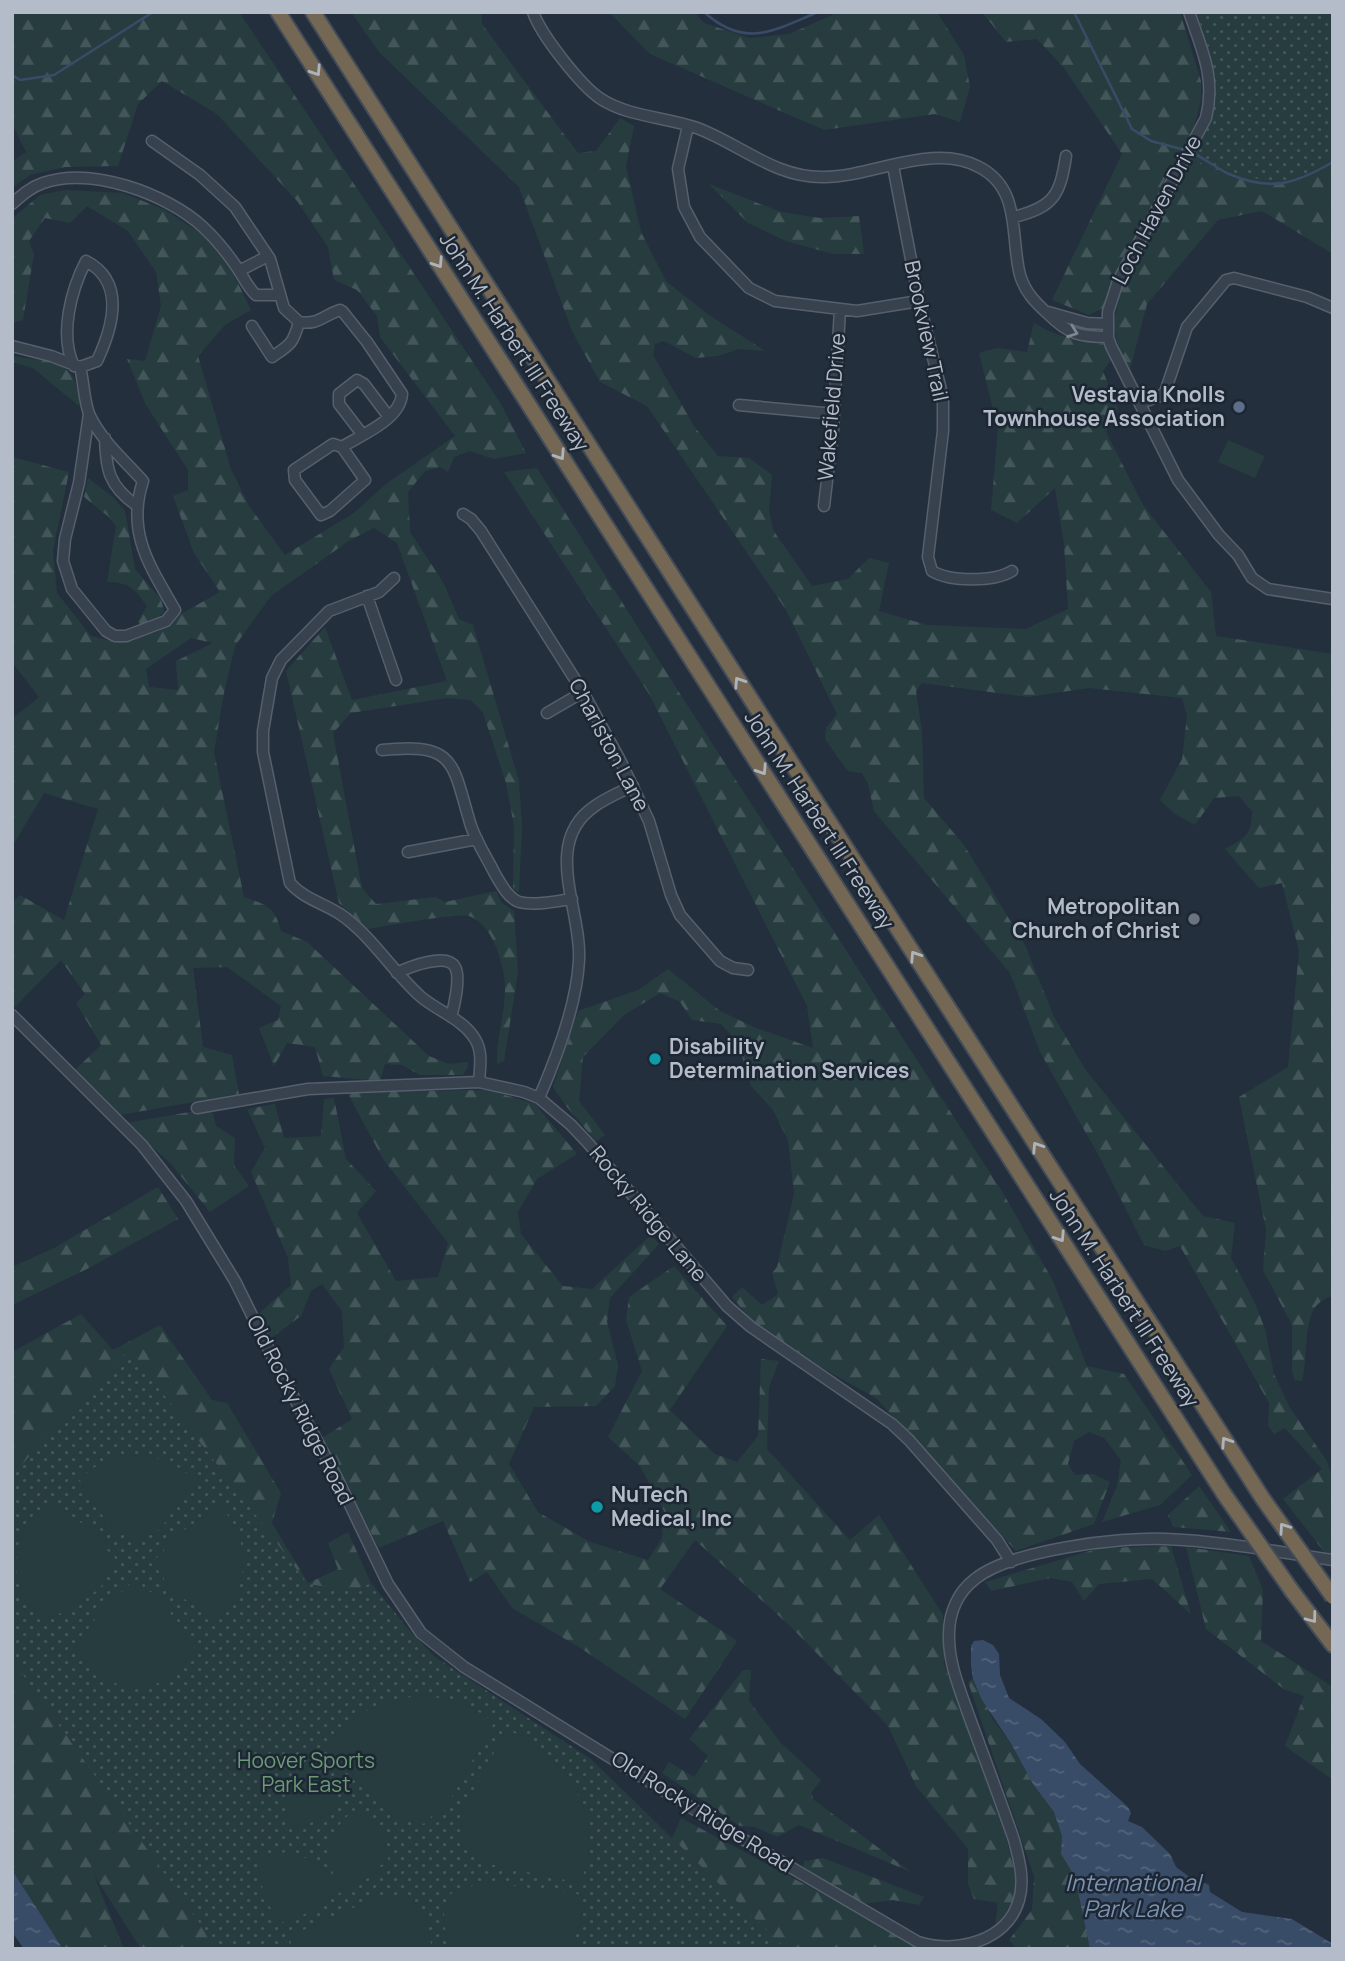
<svg xmlns="http://www.w3.org/2000/svg" width="1345" height="1961" font-family="Manrope,sans-serif">
<style>
.forest{fill:url(#forest-firs);fill-rule:evenodd}
.park{fill:url(#park-dots)}
.pitch{fill:#263c3f}
.water{fill:url(#water-ripples)}
.lines{fill:none;stroke-linecap:round;stroke-linejoin:round}
.stream{stroke:#394c67;stroke-width:2.5}
.minor-casing{stroke:#565f6c;stroke-width:13}
.highway-casing{stroke:#434c59;stroke-width:18}
.minor{stroke:#38414e;stroke-width:10}
.highway{stroke:#746855;stroke-width:14}
.highway-bridge-casing{stroke:#434c59;stroke-width:18;stroke-linecap:butt}
.highway-bridge{stroke:#746855;stroke-width:14}
.oneway{stroke:#aeb4bd}
.oneway2{stroke:#7c8592}
.service-dot{fill:#5c6f8a;stroke:#1d2633;stroke-width:2.5}
.worship-dot{fill:#6b7280;stroke:#1d2633;stroke-width:2.5}
.culture-dot{fill:#0f9aa8;stroke:#1d2633;stroke-width:2.5}
.labels{text-anchor:middle;stroke-width:5;stroke-linejoin:round;paint-order:stroke}
.street-label{font-size:21px;fill:#b4bcc9;stroke:#1d2633}
.poi-label{font-size:21px;font-weight:bold;fill:#b4bcc9;stroke:#1d2633;text-anchor:end}
.park-label{font-size:21px;fill:#6b9a76;stroke:#1d2633}
.water-label{font-size:23px;font-style:italic;fill:#7c92b1;stroke:#1d2633}
</style>
<defs>
<pattern id="forest-firs" width="22" height="20" patternUnits="userSpaceOnUse" patternTransform="scale(1.75)"><rect width="22" height="20" fill="#263c3f"/><path d="M5 1l3.5 6h-7zM16 11l3.5 6h-7z" fill="#435659"/></pattern>
<pattern id="park-dots" width="8" height="8" patternUnits="userSpaceOnUse" patternTransform="scale(1.75)"><rect width="8" height="8" fill="#263c3f"/><path d="M2 2h.1M6 6h.1" fill="none" stroke="#435659" stroke-width="1.8" stroke-linecap="round"/></pattern>
<pattern id="water-ripples" width="26" height="14" patternUnits="userSpaceOnUse" patternTransform="scale(1.75)"><rect width="26" height="14" fill="#394c67"/><path d="M2 4q2-2 4 0t4 0M15 11q2-2 4 0t4 0" fill="none" stroke="#53647b"/></pattern>
</defs>
<rect width="100%" height="100%" fill="#242f3e"/>
<path class="forest" d="M12,12H239L501,404L526,453L494,459L470,451L454,457L448,472L440,467L425,471L408,492L410,532L443,582L459,619L473,625L519,781L522,826L519,892L513,889L514,826L506,783L483,713L471,700L447,698L351,713L333,733L362,888L376,904L436,897L445,902L496,891L501,902L514,911L518,972L504,1061L497,1064C496,1038 505,1014 505,989C505,966 493,924 469,916C458,913 385,926 368,929L339,903L286,671L325,627L352,700L447,681L397,543L374,528L350,540L271,596L235,646L224,693L214,752L244,897C267,905 275,907 281,931L307,942L429,1056L449,1064L467,1062L468,1067L463,1075H420L402,1065L385,1064L380,1081L323,1076L315,1047L287,1043L274,1066L259,1028L278,1020L281,1006L227,967L193,968L203,1047L232,1055L239,1094L120,1115L75,1070L101,1045L76,1003L85,994L61,960L14,1008L12,1006V903L20,895L64,920L98,809L44,793L12,847V719L39,697L12,662V457L69,472L53,551L57,593L91,636L115,642L160,631L179,615L220,592L194,553L173,496L188,490V470L146,405L127,359L145,361L161,306L156,272L128,231L87,206L70,223L45,218L29,241L34,254L23,320L12,323L14,217L40,195L65,190L123,193L165,210L200,233L229,265L251,310L225,325L198,356L231,469L249,506L285,555L354,513L386,484L455,436L380,337L377,316L357,290L334,280L328,247L297,201L217,114L162,81L138,104L118,166L65,167L30,175L12,188V162L26,152L12,123ZM191,638L213,643L176,661L178,690L149,687L146,669Z
M351,12H481L482,24L578,153L596,151L620,118L634,126L626,166L641,232L666,281L706,313L765,351L739,349L718,356L696,358L664,341L655,344L653,355L694,426L718,456L749,458L772,475L769,509L773,530L812,586L848,579L869,558L889,563L879,611L927,625L1026,629L1068,609L1064,544L1055,488L1017,523L991,510L998,429L979,353L997,348L1027,352L1034,323C1057,337 1077,341 1103,343L1111,360L1103,371L1118,409L1106,432L1143,505L1211,592L1216,636L1333,654V1295C1328,1298 1322,1300 1318,1304C1303,1317 1308,1360 1302,1381L1295,1380L1292,1371V1325L1263,1270L1266,1230L1239,1097L1288,1067L1299,951L1282,883L1259,888L1225,849C1245,838 1252,835 1252,811L1239,796L1214,798L1195,825L1175,814L1160,800L1182,759L1187,716L1182,698L1089,688L1028,697L922,683L916,691L922,732L924,798L964,845L1025,945L1054,1017L1085,1069L1203,1216L1235,1223L1231,1258L1254,1301L1265,1329L1274,1374L1290,1408L1327,1461L1333,1479V1553H1325L1283,1499L1322,1469L1285,1428L1274,1434L1268,1426L1269,1403L1180,1246L1165,1251L1144,1245L1099,1156L1040,1052L1010,973L874,811L868,784L862,773L848,771L825,739L826,728L837,714L786,610L647,406L600,382L572,331L519,187L379,52Z
M609,12H694L704,23L750,38L789,34L839,12H937L964,55L970,87L960,122L935,114L824,130L650,54Z
M982,12H1180L1201,81V100L1194,126L1122,259L1103,308L1089,315L1052,300L1122,154L1064,68L1037,39L1006,42Z
M1333,158V254L1262,211L1218,220L1147,304L1129,373L1121,356L1113,325L1125,276L1189,161L1266,181L1292,182Z
M709,184L781,212L820,218L859,216L864,254H833L786,241L748,223Z
M12,356C50,362 80,359 79,406L33,368L12,362Z
M537,468L684,700L1003,1193L1053,1281L1087,1366L1124,1374L1192,1475L1160,1505L1102,1522L1117,1486L1121,1460L1104,1438L1089,1432L1074,1441L1068,1464L1075,1475L1093,1474L1110,1482L1094,1524L1016,1551L876,1398L817,1365L754,1323L732,1297L742,1287L762,1305L778,1294L772,1273L777,1267L794,1194L788,1140L773,1110L751,1086L738,1043L721,1024L692,1020L680,1002L660,993L624,1015L583,1057L579,1101L605,1135L596,1141L566,1106L553,1087L578,1011L638,990L668,969L720,1011L756,1028L813,1048L807,1006L649,694L504,472Z
M88,478L113,497L125,511L135,569L161,599L164,612L152,623L141,626L138,621L147,606C136,590 128,581 107,582L116,526L109,517L84,497Z
M489,1090L535,1104L577,1154L537,1179L518,1212L521,1234L563,1286L592,1289L651,1235L659,1244L610,1298L607,1322L618,1365L615,1386L596,1406L534,1407L509,1464L538,1512L590,1542L648,1560L662,1538L664,1511L640,1466L608,1437L642,1371L626,1320L629,1297L674,1266L727,1326L670,1410L715,1454L737,1462L758,1436L761,1359L779,1361L769,1387L767,1449L850,1540L879,1515L943,1615L944,1664L1005,1834L1017,1880L1015,1899L995,1928L998,1903L974,1899L968,1884V1849L916,1786L888,1726L789,1625L695,1540L660,1589L737,1641L685,1719L579,1647L512,1608L487,1572L470,1582L443,1521L379,1548L322,1438L352,1419L329,1369L344,1347L342,1311L322,1284L311,1291L301,1316L270,1339L258,1314L291,1285L288,1258L251,1172L265,1148L247,1109L275,1104L284,1138L321,1136L324,1099L334,1098L346,1159L376,1191L357,1213L396,1281L438,1277L448,1243L383,1159L347,1092Z
M201,1110L213,1113L216,1126L235,1138L234,1165L249,1186L210,1212L171,1164L126,1123Z
M158,1187L178,1219L87,1269L12,1305V1267L54,1248Z
M81,1314L113,1350L160,1325L212,1400L227,1403L281,1493L272,1523L308,1583L338,1569L328,1543L348,1532L371,1583L353,1591L341,1624L12,1527V1352Z
M1199,1486L1231,1532L1173,1527L1168,1515Z
M1171,1546L1191,1614L1152,1579L1099,1584L1084,1601L1072,1582L1051,1578L991,1591L985,1582L1100,1548Z
M1186,1547L1249,1556L1263,1590L1261,1641L1333,1687V1780L1285,1746L1304,1696L1285,1690L1206,1629Z
M12,1595L276,1949H141L94,1875L124,1949H63L12,1870Z
M743,1670H751L749,1701L781,1743L821,1780L811,1793L814,1800L911,1872L799,1825L777,1837L755,1827L740,1826L662,1773L669,1762L694,1777L708,1756L689,1739Z
M973,1679L993,1720L1012,1745L1033,1784L1054,1812L1062,1836L1061,1854L1075,1877L1090,1949H1017L1009,1940L1032,1910L1034,1876L968,1682Z
M681,1818L925,1949H684L641,1908Z
M823,1858L924,1897L919,1905L893,1900L863,1904L803,1867L804,1861Z"/>
<path class="park" d="M1196,12H1333V158L1292,182L1266,181L1189,161C1221,97 1221,79 1196,12Z
M129,1349L308,1584L353,1591L371,1583L409,1630L435,1657L591,1759L786,1949H218L12,1659V1475Z"/>
<path class="pitch" d="M1228,440L1265,456L1255,478L1218,462Z
M122,1455C150,1454 176,1460 195,1481L164,1524L154,1535L148,1534L140,1543H131L123,1534H118L108,1524L79,1479L93,1468Z
M53,1503L97,1534L107,1544V1550L115,1558V1567L107,1575V1581L96,1591L51,1619C43,1614 30,1609 25,1601C12,1578 13,1537 31,1518C37,1511 45,1507 53,1503Z
M220,1506C253,1541 249,1588 218,1622L174,1592L164,1582V1576L155,1567V1559L164,1551V1545L175,1536Z
M131,1583H140L147,1592H153L163,1602L195,1650C156,1703 115,1698 74,1649L107,1602L117,1592H122Z
M419,1696C445,1697 474,1705 494,1723L443,1812L433,1814L426,1823L417,1825L407,1817L398,1819L388,1812L326,1746C349,1715 380,1700 419,1696Z
M506,1730C567,1750 608,1821 580,1883L480,1862L475,1853L464,1849L460,1842L464,1830L459,1821L463,1810Z
M306,1764L325,1782L338,1801L337,1807L316,1821L293,1829C280,1803 284,1783 306,1764Z
M359,1807L383,1837C382,1846 389,1850 388,1861L378,1867L377,1873L344,1891C319,1860 327,1828 359,1807Z
M286,1852C312,1858 328,1868 341,1892L313,1906V1910L285,1923L278,1920C264,1901 260,1881 257,1858Z
M477,1881L583,1895L580,1923L571,1949H447L444,1913L451,1906V1894L458,1888H470Z
M384,1894L394,1899L405,1895L413,1899L416,1911L425,1916L432,1949H291C289,1941 293,1936 299,1932Z"/>
<path class="water" d="M983,1640L993,1645L999,1654L1000,1675L1009,1698L1041,1719L1065,1742L1080,1764L1128,1807L1131,1813L1128,1821L1142,1827L1170,1854L1176,1867L1199,1884L1205,1883L1209,1885L1210,1892L1242,1912L1292,1919L1333,1944V1949H1090L1075,1877L1061,1854L1062,1836L1054,1812L1033,1784L1012,1745L982,1700L973,1679L971,1666V1646L974,1641Z
M12,1870L63,1949H24L12,1932Z"/>
<g class="lines">
<path class="stream" d="M704,12C745,49 773,31 818,12
M1074,12L1132,129L1151,141L1185,150
M12,75L20,80L54,75L153,12
M1191,152C1204,158 1216,168 1229,174C1271,192 1295,184 1333,162"/>
<g class="minor-casing">
<path id="minor" d="M533,12C541,35 581,86 601,99C629,117 666,117 697,128C740,144 775,178 824,177C873,177 933,142 979,167C1022,189 1010,237 1020,275C1025,292 1035,302 1047,313C1068,334 1079,337 1108,337
M1189,12C1202,50 1216,78 1206,118L1118,281L1108,312V337L1111,346L1178,480L1219,535L1238,555L1252,578L1268,589L1333,599
M688,126L678,169L684,207L700,237L749,288L775,301L857,311L919,301
M152,141L200,175L235,207L270,259L284,308L299,322C293,344 290,345 272,357L252,326
M893,166L919,301L943,398V431L928,557L932,571
M12,204C22,195 31,187 43,183C92,166 167,194 203,227C217,240 228,254 238,269C244,278 248,288 256,295H279
M1014,217C1054,207 1060,195 1066,156
M239,271L268,256
M1048,312L1087,323L1108,324
M299,322C319,325 322,316 340,310L343,312L367,342L402,394C400,420 361,435 342,447L365,480L330,511L321,515L295,480L294,470L333,444L342,447
M12,346L51,356L80,367L97,361C113,327 126,282 86,261C71,290 59,335 74,366
M80,367C84,382 84,404 90,416C102,441 125,461 143,481C126,533 150,566 175,610L166,621L126,636H115L106,631L72,589L63,561L65,539L79,483L89,414
M1141,403L1160,396L1165,392L1187,327L1226,280L1234,278L1307,297L1333,308
M739,405L834,414
M362,434L339,404V394L357,380L364,384L389,417
M105,438C106,470 109,486 136,505
M824,506L833,430L840,309
M463,514L471,519L481,531L583,692L620,760L649,821L671,895L680,915L720,961L733,968L748,970
M932,571C950,582 994,582 1012,571
M394,578L379,592L329,611L281,660L272,678L263,731V752L290,883C304,899 323,903 340,914C370,934 393,972 420,996C437,1011 463,1019 475,1039C483,1052 480,1067 479,1082
M367,596L396,680
M547,713L583,692
M382,750C458,742 452,764 471,826C477,843 487,858 495,874C501,884 508,898 519,902C535,906 556,901 572,899
M408,852L477,839
M397,973C409,967 447,952 455,967C461,977 454,1007 451,1017
M12,1015L142,1145L186,1201L235,1281L276,1364L337,1478L388,1584L421,1633L464,1667L729,1831L918,1942C955,1954 1007,1942 1019,1900C1025,1880 1019,1859 1014,1840C1000,1799 984,1757 969,1716C960,1690 948,1662 949,1634C949,1612 958,1592 975,1579C1011,1550 1119,1537 1165,1539C1221,1541 1277,1552 1333,1560
M539,1098C556,1059 577,1003 579,960C582,910 541,842 595,806C606,798 620,792 633,786
M197,1108L308,1089L479,1082L524,1092L539,1098L571,1125L588,1143L727,1306L751,1327L892,1424L909,1440L997,1540L1011,1562"/>
</g>
<g class="highway-casing">
<path id="highway" d="M278,12L1224,1494
M313,12L796,770L1263,1499
M1292,1591L1333,1645"/>
</g>
<use href="#minor" class="minor"/>
<use href="#highway" class="highway"/>
<g class="highway-bridge-casing">
<path id="highway-bridge" d="M1224,1494L1292,1591
M1263,1499L1333,1597"/>
</g>
<use href="#highway-bridge" class="highway-bridge"/>
</g>
<defs><path id="oneway-chevron" d="M-2-3.5L2.5 0L-2 3.5" fill="none" stroke-width="1.6" stroke-linecap="round" stroke-linejoin="round" transform="scale(1.75)"/></defs>
<g class="oneway">
<use href="#oneway-chevron" transform="translate(316 71) rotate(57)"/>
<use href="#oneway-chevron" transform="translate(438 263) rotate(57)"/>
<use href="#oneway-chevron" transform="translate(560 455) rotate(57)"/>
<use href="#oneway-chevron" transform="translate(739 682) rotate(-123)"/>
<use href="#oneway-chevron" transform="translate(762 770) rotate(57)"/>
<use href="#oneway-chevron" transform="translate(915 956) rotate(-123)"/>
<use href="#oneway-chevron" transform="translate(1037 1147) rotate(-123)"/>
<use href="#oneway-chevron" transform="translate(1060 1237) rotate(57)"/>
<use href="#oneway-chevron" transform="translate(1226 1442) rotate(-123)"/>
<use href="#oneway-chevron" transform="translate(1284 1528) rotate(-125)"/>
<use href="#oneway-chevron" transform="translate(1312 1618) rotate(53)"/>
</g>
<use class="oneway2" href="#oneway-chevron" transform="translate(1073 332) rotate(20)"/>
<circle class="service-dot" cx="1239" cy="407" r="7"/>
<circle class="worship-dot" cx="1194" cy="919" r="7"/>
<g class="culture-dot">
<circle cx="655" cy="1059" r="7"/>
<circle cx="597" cy="1507" r="7"/>
</g>
<g class="labels">
<g class="street-label">
<text transform="translate(1157 210) rotate(-62)" y="7">Loch Haven Drive</text>
<text transform="translate(926 331) rotate(78)" y="7">Brookview Trail</text>
<text transform="translate(514 342) rotate(57)" y="7">John M. Harbert III Freeway</text>
<text transform="translate(832 407) rotate(-85)" y="7">Wakefield Drive</text>
<text transform="translate(609 745) rotate(62)" y="7">Charlston Lane</text>
<text transform="translate(819 820) rotate(57)" y="7">John M. Harbert III Freeway</text>
<text transform="translate(648 1214) rotate(50)" y="7">Rocky Ridge Lane</text>
<text transform="translate(1124 1298) rotate(57)" y="7">John M. Harbert III Freeway</text>
<text transform="translate(300 1410) rotate(63)" y="7">Old Rocky Ridge Road</text>
<text transform="translate(702 1812) rotate(32)" y="7">Old Rocky Ridge Road</text>
</g>
<g class="poi-label">
<text x="1225" y="402">Vestavia Knolls<tspan x="1225" dy="24">Townhouse Association</tspan></text>
<text x="1180" y="914">Metropolitan<tspan x="1180" dy="24">Church of Christ</tspan></text>
<text x="669" y="1054" text-anchor="start">Disability<tspan x="669" dy="24">Determination Services</tspan></text>
<text x="611" y="1502" text-anchor="start">NuTech<tspan x="611" dy="24">Medical, Inc</tspan></text>
</g>
<g class="park-label">
<text x="306" y="1768">Hoover Sports<tspan x="306" dy="24">Park East</tspan></text>
</g>
<g class="water-label">
<text x="1133" y="1891">International<tspan x="1133" dy="26">Park Lake</tspan></text>
</g>
</g>
<rect width="1345" height="1961" fill="none" stroke="#b4bcc9" stroke-width="28"/>
</svg>
